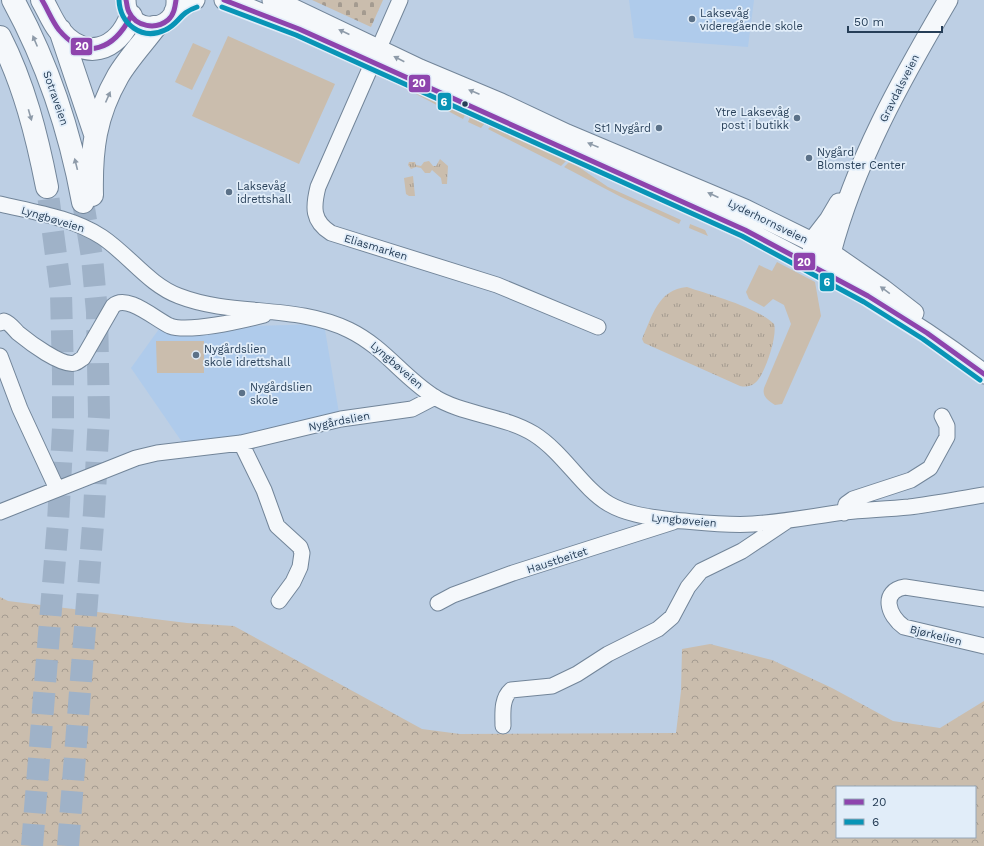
<svg xmlns="http://www.w3.org/2000/svg" width="984" height="846" font-family="'Work Sans',sans-serif">
<style>
.built{fill:#afcbeb}
.grass{fill:#cabdad}
.forest{fill:url(#forest-crowns);fill-rule:evenodd}
.cemetery{fill:url(#cemetery-stones)}
.park{fill:url(#park-tufts)}
.lines{fill:none;stroke-linecap:round;stroke-linejoin:round}
.highway-tunnel{stroke:#9fb2c8;stroke-width:22;stroke-dasharray:22 11;stroke-linecap:butt}
.minor-casing{stroke:#728599;stroke-width:17}
.major-casing{stroke:#728599;stroke-width:21}
.highway-casing{stroke:#728599;stroke-width:24}
.minor{stroke:#f5f8fb;stroke-width:15}
.major{stroke:#f5f8fb;stroke-width:19}
.highway{stroke:#f5f8fb;stroke-width:22}
.bus-1-casing{stroke:#e1edf9;stroke-width:8}
.bus-2-casing{stroke:#e1edf9;stroke-width:8}
.bus-1{stroke:#8e44ad;stroke-width:5}
.bus-2{stroke:#0894b6;stroke-width:5}
.oneway{fill:#8e9ba9}
.poi-dot{fill:#5b7188;stroke:#e1edf9;stroke-width:1.5}
.bus-dot{fill:#263e57;stroke:#e1edf9;stroke-width:1.5}
.labels{text-anchor:middle;stroke-width:3.5;stroke-linejoin:round;paint-order:stroke}
.poi-label{font-size:11px;fill:#263e57;stroke:#e1edf9;text-anchor:start}
.street-label{font-size:11px;fill:#263e57;stroke:#e1edf9}
.line-badge{stroke:#e1edf9;stroke-width:1.5}
.badge-label{font-size:11px;text-anchor:middle;font-weight:bold;fill:#fff}
</style>
<defs>
<pattern id="forest-crowns" width="20" height="18" patternUnits="userSpaceOnUse"><rect width="20" height="18" fill="#cabdad"/><path d="M2 6a3 3 0 1 1 6 0M12 15a3 3 0 1 1 6 0" fill="none" stroke="#a49b90"/></pattern>
<pattern id="cemetery-stones" width="16" height="16" patternUnits="userSpaceOnUse"><rect width="16" height="16" fill="#cabdad"/><path d="M2 7V4a2 2 0 0 1 4 0v3zM10 15v-3a2 2 0 0 1 4 0v3z" fill="#a49b90"/></pattern>
<pattern id="park-tufts" width="24" height="20" patternUnits="userSpaceOnUse"><rect width="24" height="20" fill="#cabdad"/><path d="M3 7l-1-3M5 7V3M7 7l1-3M15 17l-1-3M17 17v-4M19 17l1-3" fill="none" stroke="#a49b90"/></pattern>
</defs>
<rect width="100%" height="100%" fill="#bdcfe4"/>
<path class="built" d="M629,0H754L748,47L634,38Z
M324,324L340,419L184,445L131,368L159,329Z"/>
<path class="grass" d="M228,36L335,84L299,164L192,116Z
M193,43L211,51L192,90L175,82Z
M417,93L465,115L463,119L416,94Z
M470,117L485,123L481,128L468,122Z
M491,126L567,160L561,166L488,129Z
M570,161L608,187L681,220L679,224L621,197L564,167Z
M690,224L705,230L708,236L689,228Z
M777,262L815,282L821,316L782,404L775,405C768,400 762,397 764,388L791,324L784,305L773,299L764,307L749,299L746,292L759,265L772,271Z
M156,341H204V373H157Z"/>
<path class="forest" d="M0,597L8,601L187,623L234,626L422,729L460,734L676,733L681,691L682,649L710,644L772,660L832,688L893,721L940,728L984,701V846H0ZM837,787H975V837H837Z"/>
<path class="cemetery" d="M312,0H383L371,27Z"/>
<path class="park" d="M440,159L448,166L447,184H442L441,178L432,170L430,173H425L421,168L416,167L411,169L408,165L409,162H415L416,165L421,166L424,162L429,161L433,166H436Z
M413,176L415,196H409L406,194L404,178Z
M687,287C710,295 757,307 774,324C778,335 764,377 755,383C750,387 745,387 740,386L644,343L642,339C652,317 658,289 687,287Z"/>
<g class="lines">
<path class="highway-tunnel" d="M32,846L58,522L63,428V373L61,293L47,187
M68,846L94,512L99,415L97,312L92,257L83,202"/>
<g class="minor-casing">
<path id="minor" d="M400,0L318,187C313,207 312,221 331,233L497,285L598,327
M0,204C34,212 73,218 102,237C129,255 149,285 179,296C233,317 296,304 349,330C384,347 402,376 433,396C462,415 503,415 534,434C564,453 582,488 609,504C628,515 651,517 672,520C698,522 727,526 753,524C784,522 814,516 844,512C866,510 888,509 909,507C934,504 959,499 984,495
M0,323L4,321C10,323 14,329 18,333C29,342 62,367 75,363C78,362 81,359 83,358L113,306C127,293 156,320 170,326C188,333 244,320 264,315
M0,356L20,409L57,489
M241,443L264,490L277,526L300,547L302,553L300,567L293,582L279,601
M0,512L136,458L157,453L241,443L341,419L412,409L435,397
M844,513L846,504L853,499L911,480L930,468L947,437V426L942,416
M984,599L905,587C880,591 888,616 904,627L984,646
M438,603L453,595L513,573L673,522
M503,726C503,714 501,699 511,690L552,686L577,674L608,654L658,629L672,617L688,587L701,571L742,551L787,521"/>
</g>
<g class="major-casing">
<path id="major" d="M126,0C126,36 178,34 176,0
M224,0L251,9L299,29L745,230C828,272 910,317 984,374
M272,0L290,7L420,69L501,103L567,134L745,209L812,242L831,253L883,289L914,313
M174,11L195,0
M813,254L812,242L829,220L839,203
M821,260L831,253C855,162 901,80 948,0"/>
</g>
<g class="highway-casing">
<path id="highway" d="M13,0C48,64 70,131 83,202
M42,0C48,10 52,21 59,30C84,61 117,52 131,16
M60,30L95,134
M0,37C24,84 37,136 47,187
M92,195C91,150 95,116 118,76C128,59 143,43 155,27"/>
</g>
<use href="#minor" class="minor"/>
<use href="#major" class="major"/>
<use href="#highway" class="highway"/>
<g class="bus-1-casing">
<path id="bus-1" d="M42,0C48,10 52,21 59,30C86,62 114,49 131,16
M126,0C127,4 127,9 129,12C136,27 156,30 168,20C174,15 175,7 176,0
M224,0L299,29L745,230L868,296L927,333L984,374"/>
</g>
<g class="bus-2-casing">
<path id="bus-2" d="M119,0C120,24 142,41 165,30C179,24 179,13 197,7
M222,7L296,35L742,236L864,302L923,339L980,380"/>
</g>
<use href="#bus-1" class="bus-1"/>
<use href="#bus-2" class="bus-2"/>
</g>
<defs><path id="oneway-solid" d="M-6-.8H1V-3.2L6.5 0L1 3.2V.8H-6Z"/></defs>
<g class="oneway">
<use href="#oneway-solid" transform="translate(344 32) rotate(-155)"/>
<use href="#oneway-solid" transform="translate(35 41) rotate(-113)"/>
<use href="#oneway-solid" transform="translate(399 59) rotate(-153)"/>
<use href="#oneway-solid" transform="translate(474 92) rotate(-157)"/>
<use href="#oneway-solid" transform="translate(108 97) rotate(-66)"/>
<use href="#oneway-solid" transform="translate(30 115) rotate(74)"/>
<use href="#oneway-solid" transform="translate(593 145) rotate(-158)"/>
<use href="#oneway-solid" transform="translate(76 164) rotate(-104)"/>
<use href="#oneway-solid" transform="translate(713 195) rotate(-156)"/>
<use href="#oneway-solid" transform="translate(885 290) rotate(-144)"/>
</g>
<g class="poi-dot">
<circle cx="692" cy="19" r="4"/>
<circle cx="797" cy="118" r="4"/>
<circle cx="659" cy="128" r="4"/>
<circle cx="809" cy="158" r="4"/>
<circle cx="229" cy="192" r="4"/>
<circle cx="196" cy="355" r="4"/>
<circle cx="242" cy="393" r="4"/>
</g>
<circle class="bus-dot" cx="465" cy="104" r="3.5"/>
<g class="labels">
<g class="poi-label">
<text x="700" y="17">Laksevåg<tspan x="700" dy="13">videregående skole</tspan></text>
<text x="789" y="116" text-anchor="end">Ytre Laksevåg<tspan x="789" dy="13">post i butikk</tspan></text>
<text x="651" y="132" text-anchor="end">St1 Nygård</text>
<text x="817" y="156">Nygård<tspan x="817" dy="13">Blomster Center</tspan></text>
<text x="237" y="190">Laksevåg<tspan x="237" dy="13">idrettshall</tspan></text>
<text x="204" y="353">Nygårdslien<tspan x="204" dy="13">skole idrettshall</tspan></text>
<text x="250" y="391">Nygårdslien<tspan x="250" dy="13">skole</tspan></text>
</g>
<g class="street-label">
<text transform="translate(899 88) rotate(-63)" y="4">Gravdalsveien</text>
<text transform="translate(56 98) rotate(71)" y="4">Sotraveien</text>
<text transform="translate(53 219) rotate(17)" y="4">Lyngbøveien</text>
<text transform="translate(768 221) rotate(26)" y="4">Lyderhornsveien</text>
<text transform="translate(376 247) rotate(17)" y="4">Eliasmarken</text>
<text transform="translate(397 365) rotate(41)" y="4">Lyngbøveien</text>
<text transform="translate(339 421) rotate(-11)" y="4">Nygårdslien</text>
<text transform="translate(684 520) rotate(5)" y="4">Lyngbøveien</text>
<text transform="translate(557 560) rotate(-18)" y="4">Haustbeitet</text>
<text transform="translate(936 635) rotate(14)" y="4">Bjørkelien</text>
</g>
</g>
<g class="line-badge">
<rect x="70" y="37" width="23" height="19" rx="4" fill="#8e44ad"/>
<rect x="408" y="74" width="23" height="19" rx="4" fill="#8e44ad"/>
<rect x="437" y="92" width="15" height="19" rx="4" fill="#0894b6"/>
<rect x="793" y="252" width="23" height="19" rx="4" fill="#8e44ad"/>
<rect x="819" y="272" width="16" height="20" rx="4" fill="#0894b6"/>
</g>
<g class="badge-label">
<text x="82" y="50">20</text>
<text x="419" y="87">20</text>
<text x="444" y="106">6</text>
<text x="804" y="266">20</text>
<text x="827" y="286">6</text>
</g>
<rect x="836" y="786" width="140" height="52" fill="#e1edf9" stroke="#96a7b8"/>
<rect x="844" y="799" width="20" height="6" fill="#8e44ad" stroke="#96a7b8"/>
<text x="872" y="806" font-size="12" fill="#263e57">20</text>
<rect x="844" y="819" width="20" height="6" fill="#0894b6" stroke="#96a7b8"/>
<text x="872" y="826" font-size="12" fill="#263e57">6</text>
<path d="M848 26v6h94v-6" fill="none" stroke="#263e57" stroke-width="2"/>
<text x="854" y="26" font-size="12" fill="#263e57" stroke="#e1edf9" stroke-width="3" paint-order="stroke">50 m</text>
</svg>
